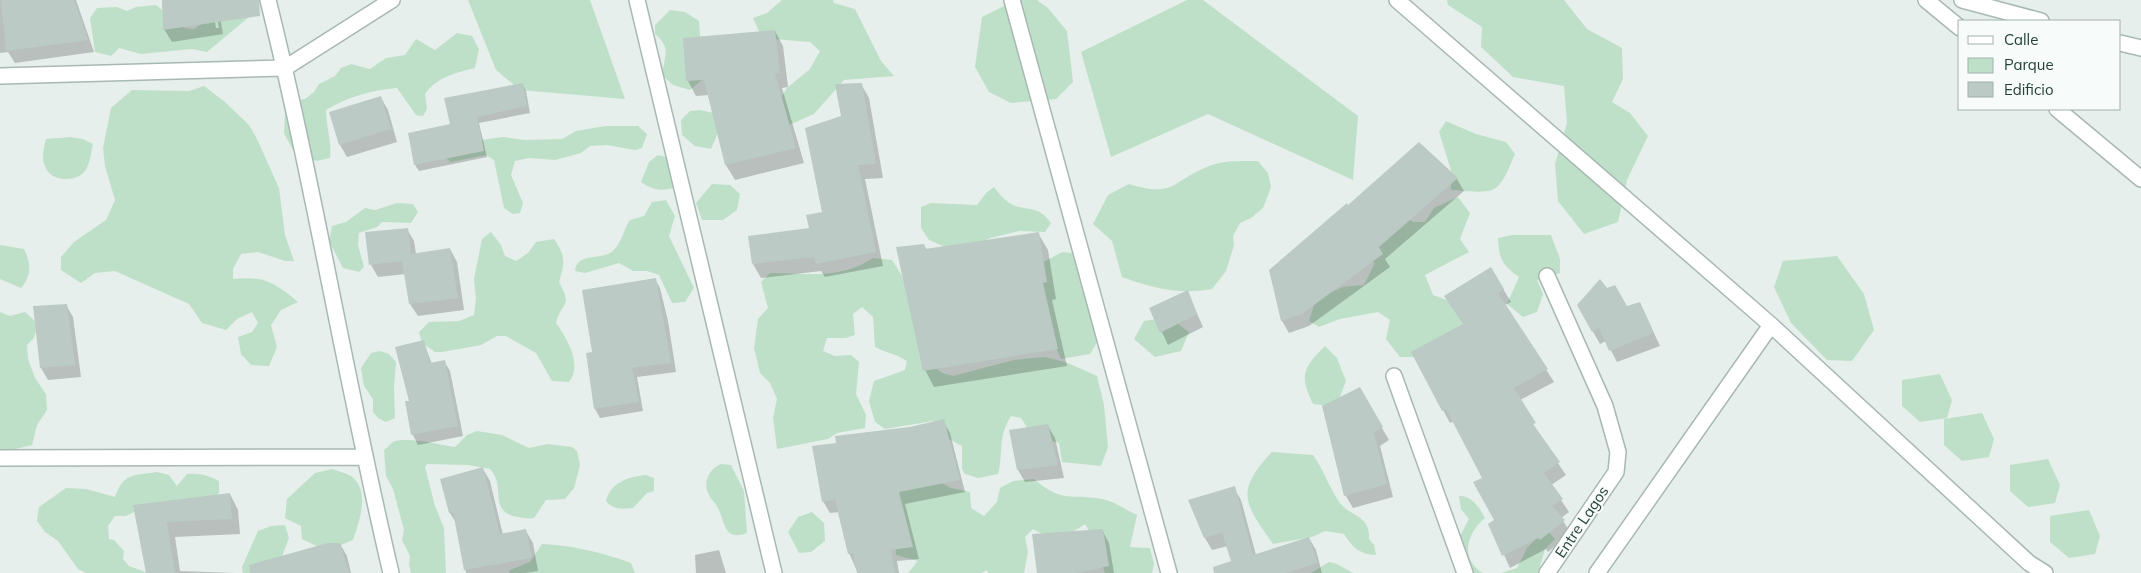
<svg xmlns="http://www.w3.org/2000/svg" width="2141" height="573" font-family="Mulish,sans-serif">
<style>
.green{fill:#bfe0c8}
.shadow{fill:#0003}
.building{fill:#bbcac4}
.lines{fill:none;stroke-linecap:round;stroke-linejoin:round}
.street-casing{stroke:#a8b8b2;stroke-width:18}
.street{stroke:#fff;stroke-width:15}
.labels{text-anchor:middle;stroke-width:4;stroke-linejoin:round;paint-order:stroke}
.street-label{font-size:15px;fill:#24423a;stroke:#f7fbf9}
</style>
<rect width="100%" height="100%" fill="#e6efeb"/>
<path class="green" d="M468,0H590L625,99L520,90L496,70Z
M782,0H833L834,3L855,9L881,61L894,76L844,80L814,114L780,129L774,109L787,88L810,69L820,51L810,42L762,38L753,18L767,13Z
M1016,0H1037L1048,8L1067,31L1073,82L1056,99L1011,103L989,92L975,67L982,17Z
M1187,0H1203L1358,116L1353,180L1208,114L1111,157L1081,52Z
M1447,0H1564L1587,29L1622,48L1623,79L1612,102L1630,113L1648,136L1627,180L1618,222L1584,234L1558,201L1555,164L1567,123L1564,86L1513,77L1481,47L1482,27L1448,5Z
M156,5L185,28L194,29L207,20L255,12L207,52L192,49L141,54L119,48L111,56L95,52L90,18L97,8L117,7L127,11L136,7Z
M670,10L685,12L699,21L703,79L690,90L673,85L662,75C664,57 672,48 655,34V25Z
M457,33L472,36L479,49L475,68C455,73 437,77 425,94L427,109L423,116L416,115L397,88C371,90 348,97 326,110C326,126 332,142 330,158L317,161L296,156L284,133L285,111L295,101L305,99L314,92L319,84L335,76L341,68L351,64L370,69L386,58L405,55L416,39L435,50Z
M204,86L225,102L249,125L257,139L279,188L285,235L294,261H285L258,252L241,254L233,269V279C264,276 274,282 298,302L281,310L271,325L277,347L269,366L251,365L241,354L238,337L252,332L258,323L252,312L237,319L226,330L202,323L189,304L115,271L95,273L81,283L61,270V257L74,242L106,220L115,200L105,166L103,148L111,108L132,90L189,91Z
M700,110L714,113L718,133L711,149L695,146L682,135L681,120L690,111Z
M1446,121L1476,134L1506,142L1515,154C1497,197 1497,193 1451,190V170L1439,132Z
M605,126H638L647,134L642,148L635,150L607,145L590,146L581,153L555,160L529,158L515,161L511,175L523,203L520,213L513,214L504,208L494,160L486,155L451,162L446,158L481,140L503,137L525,140L562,139L576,131Z
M70,137L83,139L93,144C91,153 90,164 85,171C76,183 50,182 45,166C41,158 44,147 46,139Z
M658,155L669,158L679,186C663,192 654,191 641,182L649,162Z
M1258,161L1268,173L1271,187L1263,208L1251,218L1240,223L1233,236L1234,245L1226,271L1212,289C1180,295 1152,288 1122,277L1112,241L1093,224L1108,195L1129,184C1177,199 1172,179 1212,165C1225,160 1244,161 1258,161Z
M712,184L730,185L740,194L737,210L723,220H702L696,203Z
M994,187C1000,195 1006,202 1015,206C1032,211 1038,206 1051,223L1045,232L1019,231L990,238L971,248L954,251L929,240L921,228V207L931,203L977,205L987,192Z
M1458,197L1470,213L1460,239L1469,252L1425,275L1433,295L1458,304L1477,330L1460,326L1420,357H1400L1386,339L1390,320L1378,312L1340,319L1319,327L1309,321L1316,299L1343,287L1364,285L1375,263L1356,253L1390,207L1413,222H1425L1434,208Z
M666,200L675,216L669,236L694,288L685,302L672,303L659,275L647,271H633L619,263L585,273L575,271C577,253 597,260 610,253C621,247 623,230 630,220L644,216L652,202Z
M397,203L413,204L418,212L411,223L382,222L377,227L359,233L358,245L364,267L359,272L343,268L329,241L332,226L346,222L365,208L375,210Z
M491,232L501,245L505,256L516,261L528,253L536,242L554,239C566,257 565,262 559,282C573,308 562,300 556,323C567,338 583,366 569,382L552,381L536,353L506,336H497L481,345L442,352H435L422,343L419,332L429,322L459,321L474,315L476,299L474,279L482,239Z
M1512,235H1551L1560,259V273L1537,280L1543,294L1537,312L1523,317L1507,304L1519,277C1502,265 1499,259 1498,238Z
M0,245L24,249C31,262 32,276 21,288L0,279Z
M1062,252L1073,253L1099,299L1108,324L1090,354L1061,359C1047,329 1042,297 1040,264Z
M1837,256L1864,294L1874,330L1852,361L1827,360L1791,323L1774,287L1783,261Z
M873,258L892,260L914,295L925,359L942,373L953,376L1014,360L1045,357L1068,363L1097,376L1104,405L1108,447L1101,466L1062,462L1059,443L1032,435L1021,418L1011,416C997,438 1004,452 998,474L978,478L965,474L962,469V446L947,438L933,421L885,429L875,422L869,401L874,381L905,370L907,361C897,354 886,353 875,347L873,317L862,307L853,314L855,335L846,338H827L823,351L835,356L851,355L859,362L856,394L866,415L865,428L837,433L828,439L777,449L773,418L777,399L770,383L760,373L754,348L758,319L768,308L761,282L770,273C808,273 840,280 873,258Z
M0,312L10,316L25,312L38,324L34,338L27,345L28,359L35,378L46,394L47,410L37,425L32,445L3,452L0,451Z
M1169,317L1189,332L1181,351L1155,357L1134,339L1144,321Z
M1325,346L1337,358L1346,381L1336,407L1313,404C1299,375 1303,368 1325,346Z
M380,351L389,354L396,362L394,389L395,418L386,422L378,418L373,412V399L364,386L361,368L371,353Z
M1940,374L1952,400L1947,418L1920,422L1902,406V380Z
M1982,413L1994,439L1989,457L1962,461L1944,445V419Z
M477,431L502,435L529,448L548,444L572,447L577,451L580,465L574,488L565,499L546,500L534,518C528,519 523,518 518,517C487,512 507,487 490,469L469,465L427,464L425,467L435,506L444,528L446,573H411L409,565L410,556L402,540L404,530L393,489L386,476L384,450C387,448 390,444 393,442C405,436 441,445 455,447L467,435Z
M1272,452L1313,455C1324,470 1329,488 1340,503C1349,516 1371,515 1369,539L1374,545L1376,555C1359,554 1353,548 1344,534L1325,531L1312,537L1273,544C1245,504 1234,492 1272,452Z
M2048,459L2060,485L2055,503L2028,507L2010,491V465Z
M721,464L731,465L744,491L747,533C724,542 725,522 718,508C716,503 711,500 709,495C702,483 709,469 721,464Z
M332,469C337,471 346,473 351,476C371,491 359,522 353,540L327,551L302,539L301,526L285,518L287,499L315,473Z
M157,472L169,475L177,486L187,474C199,473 208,475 219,481V493L214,502L139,509L126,516H115L108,526L109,539L114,540L124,551L123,559L129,566L148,573H86L78,569L58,541L45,532L37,521L39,507L66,488L86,489L115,497C124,472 133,476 157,472Z
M646,475L654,478V491L647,493L633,508C621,509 613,510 606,501C611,482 628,477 646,475Z
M891,479H934L951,488L970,492L971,508L984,516L997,502L1000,488L1013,481L1034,479C1063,504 1070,493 1102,499C1114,501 1126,510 1137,515L1130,547L1150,548L1154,564L1152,573H1105L1094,540L1085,524C1064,538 1055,542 1033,529L1025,537L1028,552L1024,573H988L987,570L981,573H908L918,561L896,555Z
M1459,496C1471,495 1480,508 1485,518C1467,533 1459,559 1483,573H1465L1451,553L1469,519L1461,509Z
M2089,510L2100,536L2095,554L2069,558L2050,542V516Z
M812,512L824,523L825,541L811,552L799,553L788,532L798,517Z
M285,525L289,538L281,559L286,573H243L242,567L258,531L271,526Z
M1546,529L1555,539L1545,549L1538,573H1501L1517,568L1527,548Z
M542,544C571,545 604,553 631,563L635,573H509L510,570L530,562Z
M1329,562L1337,564L1353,573H1311Z"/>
<path class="shadow" d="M0,0H76L94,52L15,63L8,52L0,53Z
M163,0H212L216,28H219L214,0H217L223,34L172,42L164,29Z
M775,31L783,46L788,87L782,88L804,163L735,180L726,165L709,95L696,96L688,81L684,39Z
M522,84L526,91L530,113L479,123L487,157L419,171L415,165L451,125Z
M861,84L869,98L883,178L865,179L883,266L825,277L821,271L761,278L753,264L810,229L823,213L842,117Z
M381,98L388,110L397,142L347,157L340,145Z
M1419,143L1457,179L1464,191L1385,259L1390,267L1309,326L1289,333L1282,321L1270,270L1348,207Z
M407,229L414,241L416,254L450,249L457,262L464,310L418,316L410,304L405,274L378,277L371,265Z
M1038,233L1048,250L1056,299L1052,300L1067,366L934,387L925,370L924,245L927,250Z
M1491,269L1511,302L1505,305L1554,382L1520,400L1540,437L1566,475L1551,485L1569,512L1561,518L1571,533L1548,552L1546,549L1510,568L1490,524L1496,520L1483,478L1454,421L1450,423L1412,352L1464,325Z
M655,279L660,288L668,321L676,372L637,377L643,411L600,418L595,409L593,353Z
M1187,291L1203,327L1168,345L1151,308Z
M1640,303L1660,346L1617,362L1606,341L1600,344L1578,305L1627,308Z
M66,305L73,317L81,377L48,380L41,368Z
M423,341L432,364L444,361L450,371L463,436L418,445L413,435L406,402L410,401Z
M1359,389L1389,440L1380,446L1393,497L1353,508L1346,496L1323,406Z
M943,421L950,433L965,492L905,504L919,559L897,561L899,573H858L849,553L840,512L830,513L823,501L838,444Z
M1048,426L1055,438L1064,478L1025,482L1018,470Z
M483,469L490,481L503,535L526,531L533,543L538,571L525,573H466L456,523L450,513L441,480Z
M1234,488L1241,500L1256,555L1309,538L1316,550L1322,573H1236L1228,546L1212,550L1205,538Z
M230,494L238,510L240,534L175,537L180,571L235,573H147L134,506Z
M1102,530L1109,543L1114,573H1038Z
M340,544L347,556L351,573H299Z
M719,550L726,573H696L695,555Z"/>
<path class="building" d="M1,0H74L88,40L6,51Z
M162,0H259L260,16L163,30Z
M775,30L780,73H775L796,148L725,165L704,80L686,81L683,38Z
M523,83L527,106L477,117L484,151L414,165L408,133L450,124L444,98Z
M862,83L876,164L858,165L876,252L816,264L814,257L752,264L748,236L809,228L806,215L822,212L805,128L841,116L835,84Z
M381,96L391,129L339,145L329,112Z
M1419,142L1458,178L1379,247L1383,254L1302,314L1281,321L1269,270L1347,203L1348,205Z
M408,228L411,254L450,248L458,298L409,304L402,261L369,265L365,232Z
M1039,232L1047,282L1043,283L1058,349L923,371L896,247L924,244L925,249Z
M1491,267L1504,289L1498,293L1548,369L1514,388L1536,423L1533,424L1560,462L1544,473L1563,499L1552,506L1565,520L1540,540L1538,538L1502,556L1488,524L1494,520L1473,482L1482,478L1446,409L1442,411L1411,352L1463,324L1444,296Z
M656,278L671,363L632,368L639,402L594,409L586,353L592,352L582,290Z
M1600,279L1607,288L1615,285L1627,306L1640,302L1654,333L1609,351L1599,328L1592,332L1577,305Z
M1188,290L1197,314L1160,333L1149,308Z
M67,304L75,365L40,368L33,306Z
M424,340L430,363L445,360L458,426L411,435L405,401H409L395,347Z
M1360,387L1383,427L1374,433L1387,484L1344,496L1322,406Z
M944,419L960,480L899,492L913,547L891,550L895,573H857L853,553L848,554L835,500L822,502L812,446L836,443L835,436L910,427Z
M1048,424L1058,465L1017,470L1009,430Z
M483,467L500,534L526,529L532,558L464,570L453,512L449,513L440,479Z
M1235,486L1253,555L1309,537L1318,563L1286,573H1214L1213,567L1231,561L1222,533L1204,538L1188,500Z
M230,493L232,519L167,522L175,573H146L133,505Z
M1103,529L1109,566L1076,573H1037L1032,534Z
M328,543H340L349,573H250L249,565Z"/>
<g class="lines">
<g class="street-casing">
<path id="street" d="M268,0C315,189 346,383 391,573
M637,0L774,573
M1012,0L1169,573
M1397,0L1771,325L2029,563L2045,573
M1926,0L1960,28
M1962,0L2041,21
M2120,43L2141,48
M0,76L285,68L392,0
M2057,109L2141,179
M1547,276L1605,406L1618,452L1616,472L1547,573
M1394,376L1465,573
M0,458L363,457
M1597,573L1771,325"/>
</g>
<use href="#street" class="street"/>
</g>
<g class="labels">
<g class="street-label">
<text transform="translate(1582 522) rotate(-56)" y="5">Entre Lagos</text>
</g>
</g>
<rect x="1958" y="20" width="162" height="90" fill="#f7fbf9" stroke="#a3b1ad"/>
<rect x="1968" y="36" width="25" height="8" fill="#ffffff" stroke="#a3b1ad"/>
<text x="2004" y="45" font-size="15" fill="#24423a">Calle</text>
<rect x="1968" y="58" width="25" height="15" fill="#bfe0c8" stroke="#a3b1ad"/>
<text x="2004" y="70" font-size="15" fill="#24423a">Parque</text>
<rect x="1968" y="82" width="25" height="15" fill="#bbcac4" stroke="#a3b1ad"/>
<text x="2004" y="95" font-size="15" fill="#24423a">Edificio</text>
</svg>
